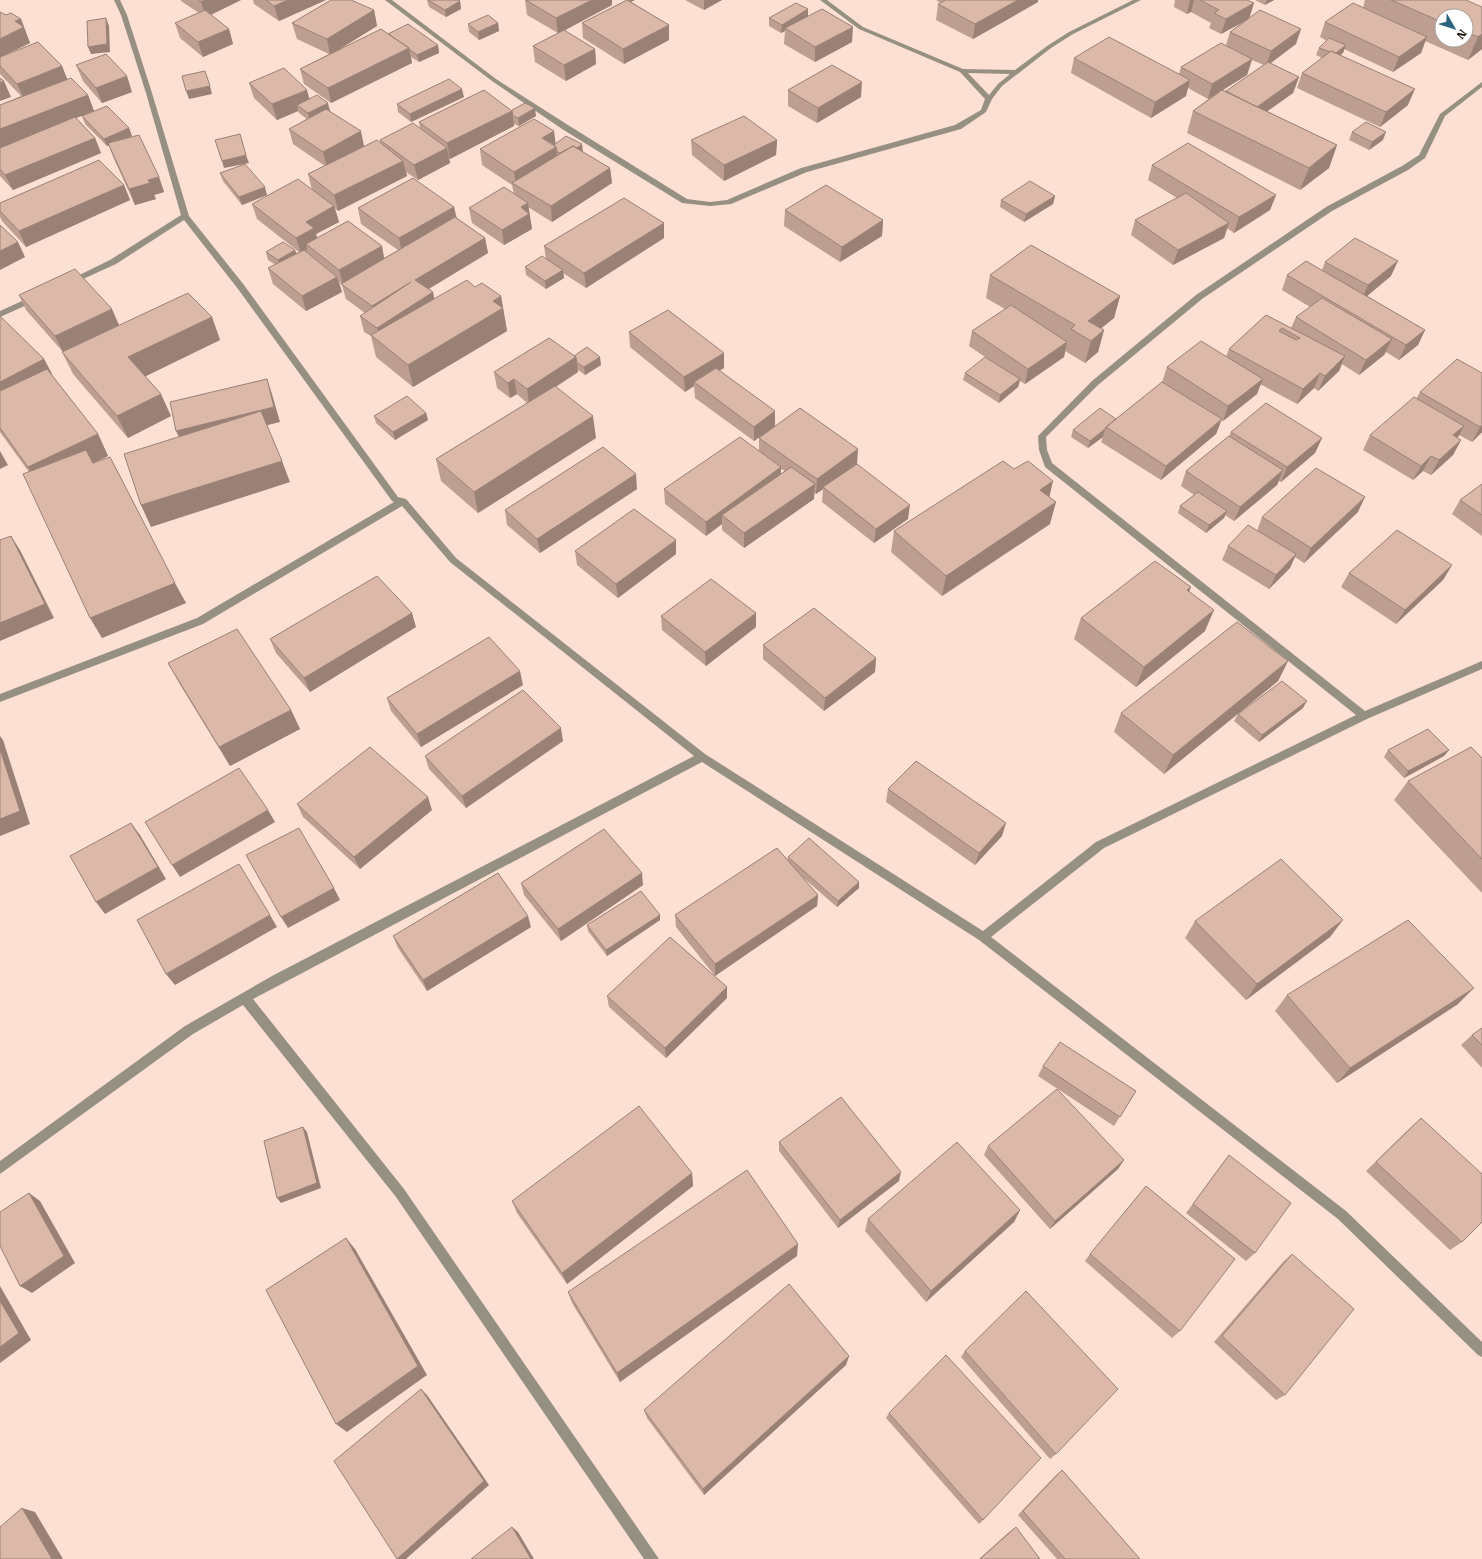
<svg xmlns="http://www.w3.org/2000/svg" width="1482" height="1559" font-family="'Roboto Serif',serif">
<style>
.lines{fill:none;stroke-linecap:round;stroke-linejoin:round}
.minor{fill:#969083;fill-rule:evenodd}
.wall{fill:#bd9e91;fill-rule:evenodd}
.shaded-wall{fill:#9a8176}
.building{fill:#dcb8a9;stroke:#9a8176;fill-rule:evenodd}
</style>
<rect width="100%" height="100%" fill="#fce0d3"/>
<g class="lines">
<path class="minor" d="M114,0H120L127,15L152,93L189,216L244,285L398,497L406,499L456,558L705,754L983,931L1096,842L1356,715L1045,467L1039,450L1038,436L1092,381L1196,295L1326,207L1402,166L1419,155L1440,114L1482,82V87L1445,116L1425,158L1408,170L1332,211L1202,299L1098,385L1046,437L1047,450L1052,463L1365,711L1482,661V669L1367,719L1104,848L991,937L1346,1211L1482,1342V1357L1478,1355L1338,1219L979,940L702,762L253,999L404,1189L659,1559H644L396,1197L243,1005L193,1034L0,1174V1161L185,1026L272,976L694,756L450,562L402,506L203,624L0,702V694L197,618L394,502L392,501L238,289L184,220L116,264L72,284L69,285L65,282L110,260L181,215L146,93L121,15Z
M385,0H392L496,79L568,125L687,199L710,202L727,200L801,168L955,125L981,110L985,99L960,72L859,29L820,0H827L863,27L963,69L1015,70L1047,46L1069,32L1133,0H1141L1073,34L1051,48L1002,86L992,99L986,112L961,129L807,172L731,204L710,206L682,203L562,129L492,81ZM968,73L1010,74L998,84L989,95Z
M35,295L38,296V300L0,317V311Z"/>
</g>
<path class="wall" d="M181,0H241L211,15L229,29L233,44L203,57L180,38L175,23L199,13L181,1Z
M253,0H326L279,21L254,4Z
M427,0L460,1L461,9L446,17L429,7Z
M525,0H612V5L564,30L595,49L596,64L566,81L535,62L533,46L558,33L527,15Z
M626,0H635L631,2L669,25V40L624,64L583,38L582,23L627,0Z
M685,0H722L704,10Z
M936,0H1038V2L973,39L936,20L938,4L941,3Z
M1175,0H1247L1254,3L1249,18L1296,44L1270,64L1299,77L1293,93L1267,111L1337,145L1329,168L1300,190L1187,133L1193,111L1215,94L1208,99L1188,88L1186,96L1151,118L1071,73L1074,58L1179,74L1181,67L1226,45L1230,32L1244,21L1221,34L1209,28L1211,23L1191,12L1187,14L1174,7ZM1252,60L1264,65L1226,91L1223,90L1247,75Z
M1255,0H1274L1265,5Z
M1365,0H1466L1482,49L1468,60L1425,41L1421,53L1393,72L1344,49L1343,53L1340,55L1408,105L1380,127L1297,88L1302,73L1322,58L1316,55L1319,48L1327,41L1320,37L1325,22L1363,8ZM1442,16H1466V40H1442Z
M808,9V16L852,42L815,62L784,44L785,31L781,33L769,26V18Z
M374,10L377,26L338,50L388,34L438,45L439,53L419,62L411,57L412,63L331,103L304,84L300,69L329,54L297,39L292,23Z
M0,12L6,15L21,19L30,43L2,57L62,66L67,79L88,95L94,111L76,118L95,138L101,153L13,190L0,176V105L21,96L0,74Z
M498,23L499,31L479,40L469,32L468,24Z
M76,65L132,92L102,103L83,81Z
M249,83L310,99L330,111L364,146L380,143V140L420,128L419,122L512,110L536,116L519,126L514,124V126L450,159L449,158L450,163L418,180L406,172L407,176L338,211L335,208L339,222L316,234L317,238L384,258L398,250L361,224L358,208L454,207L457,218L485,238L488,253L429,289L433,292L434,299L475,287L501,296L507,331L413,387L376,357L371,336L364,332L360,316L365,313L346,299L342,285L339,282L342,292L306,311L273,284L268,268L276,265L268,260L266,252L297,253L299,252L257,219L252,204L312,190L308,174L325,166L293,144L289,129L307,119L299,113L298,111L277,120L254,98Z
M788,90L861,97L817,123L788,106Z
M464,97L411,122L398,112L397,104Z
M82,116L129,128L132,136L128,138L159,177L164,192L154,195L156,199L135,205L114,159L109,146H107L85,124Z
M1352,132L1383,140L1369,150L1349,140Z
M691,140H777L776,155L724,181L692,155Z
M555,144L583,152L610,168L612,183L552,222L528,207L532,229L504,245L472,223L469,208L514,194L512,185L482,165L480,149Z
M1152,165L1276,195L1270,210L1234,233L1227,228L1224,238L1173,265L1131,235L1135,220L1177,198L1148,180Z
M220,173L267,195L242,205L223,181Z
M124,185L130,200L26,247L2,221L0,217V203Z
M1055,196L1053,204L1024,222L1000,207L1001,200Z
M785,210L883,220L882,236L840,262L784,226Z
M664,238L586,288L563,273L564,278L546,289L526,275L525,267L546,259L544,246Z
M1325,262L1391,276L1367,296L1425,330L1418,345L1399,360L1386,352L1384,355L1359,375L1342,364L1339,371L1318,391L1314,388L1297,404L1260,384L1257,394L1223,421L1221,420L1216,434L1161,480L1101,442L1103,437L1088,448L1071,437L1073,430L1116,419L1162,382L1167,367L1226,357L1229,349L1266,315L1291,328L1296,317L1310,307L1282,290L1287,275L1322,270Z
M990,275L1120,296L1114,318L1101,328L1104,330L1098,352L1085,363L1065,351L1066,346L1064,357L1025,384L1020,381L1018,387L999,403L963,380L965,373L994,363L969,346L972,331L1005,309L986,298Z
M19,295L119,325L63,352L26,310Z
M0,316L44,359L52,374H51L98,434L108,456L93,463L186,603L102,638L29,472L0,432Z
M212,317L220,340L145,376L171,416L128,438L73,374L62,352Z
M629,332L724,353V368L719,371L775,426L857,464L850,469L908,519L874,543L822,502L823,489L816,494L814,493V499L744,548L722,530V524L706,536L665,504L664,489L759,451V438L773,428L754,441L695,398L694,386L685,392L630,347ZM781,469L785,471L781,474Z
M574,356L601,365L585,375L578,370V372L556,387L596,438L478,513L441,481L436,459L527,403L517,394L510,398L497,388L494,372Z
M1457,359L1482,432L1472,442L1459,435L1457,438L1461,440L1453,455L1431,475L1423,471L1413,480L1363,450L1370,435L1416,399L1420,392Z
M426,413L428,420L395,440L376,423L374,416Z
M1231,432L1322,438L1315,453L1281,482L1279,481L1277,485L1234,521L1225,515L1224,518L1206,533L1178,513L1180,506L1194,495L1181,486L1186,471L1229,436Z
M1482,484V536L1452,514L1460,500Z
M637,489L540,553L507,525L505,510Z
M1049,497L1050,524L942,596L891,552L894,531Z
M1358,512L1304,563L1295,557L1290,568L1269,589L1222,560L1228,546L1257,531L1262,517Z
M575,551L676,554L618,598L577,565Z
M1452,565L1443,580L1396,624L1341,587L1349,573Z
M1191,587L1189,592L1205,631L1136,687L1074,639L1081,618Z
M661,616L756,627L706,666L662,630Z
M416,627L310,692L276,653L270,639Z
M763,645L876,658L875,672L824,711L763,659Z
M1288,661L1278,681L1164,774L1114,732L1121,713Z
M168,663L291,710L300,729L230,766L179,683Z
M523,685L421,747L391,711L387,698Z
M1303,708L1259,742L1234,721L1238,714Z
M563,741L466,808L429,769L425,756Z
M1388,750H1449L1444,756L1404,778L1384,757Z
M1482,758V893L1394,800L1408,781Z
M888,789L1002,836L975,865L886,802Z
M297,804L432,810L360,869L303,817Z
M788,857L859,888L837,907L800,875L818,895L817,906L715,976L676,927L675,915L787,860Z
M521,883L643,885L561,941L524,895Z
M660,915V920L607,956L588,931L587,925Z
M1195,921L1330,937L1246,1000L1185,938Z
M531,927L427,991L398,948L393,936Z
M1287,995L1458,1004L1337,1083L1275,1011Z
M607,996L727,998L666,1058L609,1007Z
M1482,1028V1068L1461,1045L1472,1035Z
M1043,1066L1136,1091L1114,1126L1038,1076Z
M1421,1118L1462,1242L1450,1250L1366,1171L1410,1128Z
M779,1142L899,1181L838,1228L779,1151Z
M988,1146L1124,1160L1118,1169L1050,1229L984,1155Z
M1229,1155L1255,1253L1246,1261L1186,1213L1222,1164Z
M692,1173L693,1186L567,1284L517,1213L512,1201Z
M1020,1210L1014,1222L926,1302L865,1231L868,1219Z
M1090,1254L1180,1331L1172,1338L1085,1261Z
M1292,1254L1285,1395L1276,1400L1214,1342L1283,1262Z
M797,1256L620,1382L572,1303L568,1292Z
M965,1351L1056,1454L1050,1459L961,1357Z
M849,1356L846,1365L704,1495L647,1418L644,1410Z
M889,1413L983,1520L979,1524L886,1418Z
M1062,1470L1140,1559H1057L1018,1515L1056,1475Z
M1016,1527L1040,1559H979L1009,1532Z"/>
<path class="shaded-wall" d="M205,0H241L206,17L201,2Z
M288,0H326L279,21L274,6Z
M592,0H612V5L558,34L556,18Z
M630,0H635L630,2Z
M704,0H722L704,10Z
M1018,0H1038V2L973,39L975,24Z
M1190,0H1194L1191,12L1187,14Z
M1267,0H1274L1265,5Z
M460,1L461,9L446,17L445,10Z
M1254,3L1249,19L1221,34L1226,19Z
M808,9V17L785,28V31L781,33L782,25Z
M374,10L377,26L330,55L327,39Z
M106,18L109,26L110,52L91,54L88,47Z
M21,19L30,43L0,57V39L15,21Z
M498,23L499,31L479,40L478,32Z
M669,25V40L624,64L623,49Z
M1482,25V49L1468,60L1478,37Z
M853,27L852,42L815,62V47Z
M229,29L233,44L203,57L198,42Z
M1301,29L1296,44L1266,66L1271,51Z
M1427,37L1421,53L1393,72L1399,57Z
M438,45L439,53L419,62L417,55Z
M1346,45L1343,53L1332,62L1335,54Z
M409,48L412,63L331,103L328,88Z
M595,49L596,64L566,81L564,65Z
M1252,59L1247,75L1208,99L1212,84Z
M62,66L68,81L24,99L17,84Z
M127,76L132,92L102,103L96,88Z
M1299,77L1293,93L1251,123L1256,107Z
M1190,80L1186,96L1151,118L1155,102Z
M4,81L11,97L0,101V83Z
M862,82L861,97L817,123L818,108Z
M210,86L212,94L189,99L186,91Z
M462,89L464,97L411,122L410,114Z
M1415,89L1408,105L1380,127L1386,112Z
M307,90L311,105H297L298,111L277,120L272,104Z
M88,95L94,111L0,148V129Z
M328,103L330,111L310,121L308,113Z
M535,108L536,116L519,126L518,118Z
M512,111L514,126L450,159L447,143Z
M129,128L132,136L107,146L104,139Z
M361,131L364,146L327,167L323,152Z
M554,131L556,146L542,138Z
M1386,132L1383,140L1369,150L1372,142Z
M95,138L101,153L13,190L5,175Z
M777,140L776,155L724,181V165Z
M582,144L583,152L566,156Z
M1337,145L1329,168L1300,190L1309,168Z
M556,147L558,162L516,185L514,172Z
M447,148L450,163L418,180L414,165Z
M246,155L249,163L224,168L222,161Z
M403,161L407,176L338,211L334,195Z
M610,168L612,183L552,222L551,206Z
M159,177L164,192L154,195L156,199L135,205L129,189L148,180Z
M124,185L130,200L26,247L19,231Z
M265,187L267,195L242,205L239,197Z
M1276,195L1270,210L1234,233L1239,217Z
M1055,196L1053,204L1024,222L1026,214Z
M528,203L532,229L504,245L502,230L521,207Z
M334,206L339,222L316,234L319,244H306L307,250L301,253L296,238L306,222Z
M454,207L457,223L402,254L399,238Z
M883,220L882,236L840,262L842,247Z
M664,223V238L586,288L584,273Z
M1229,223L1224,238L1173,265L1178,250Z
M485,238L488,253L418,295L415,280Z
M18,242L25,257L0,270V251Z
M382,246L385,262L343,284L339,270Z
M295,250L298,257L281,268L278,260Z
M1398,261L1391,276L1361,301L1368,285Z
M563,270L564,278L546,289L545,281Z
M337,277L342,292L306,311L302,296Z
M411,282L376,321L372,306Z
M433,292L436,307L381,343L377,328Z
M501,296L507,331L413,387L408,365L493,301Z
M1120,296L1114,318L1088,339V321Z
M112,309L119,325L63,352L55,336Z
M212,317L220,340L138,380L128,357Z
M1104,330L1098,352L1085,363L1091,341Z
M1425,330L1418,345L1399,360L1406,345Z
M1392,339L1384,355L1359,375L1366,360Z
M1067,342L1064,357L1025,384L1028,369Z
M724,353V368L697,384L694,382V386L685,392L684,377Z
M1345,356L1339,371L1318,391L1325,376Z
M576,357L578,372L529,404L527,389Z
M600,357L601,365L585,375L584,367Z
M44,359L52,374L0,401V382Z
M1320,373L1314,388L1297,404L1303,389Z
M267,379L272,394L280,422L183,446L176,431Z
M514,379L517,394L510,398L508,383Z
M1020,379L1018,387L999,403L1000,395Z
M1263,379L1257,394L1223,421L1228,406Z
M161,394L171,416L128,438L117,416Z
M775,411V426L754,441V427Z
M426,413L428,420L395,440L393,432Z
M593,416L596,438L478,513L474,492Z
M1222,419L1216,434L1161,480L1166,466Z
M1482,425V432L1472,442L1480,427Z
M1464,426L1456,441L1453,435Z
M1105,429L1103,437L1088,448L1090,441Z
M98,434L108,456L41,488L28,467Z
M1322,438L1315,453L1281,482L1287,467Z
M1461,440L1453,455L1431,475L1439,460Z
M858,449L857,464L824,488L823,487V489L816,494L817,479Z
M0,451L8,465L0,469Z
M1431,456L1423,471L1413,480L1421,466Z
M282,461L290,482L151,527L141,505Z
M781,467V482L722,515V524L706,536V522Z
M1283,470L1277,485L1234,521L1240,507Z
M636,474L637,489L540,553L537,539Z
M1053,481L1048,503L1040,490Z
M815,484L814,499L744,548V533Z
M1365,497L1358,512L1304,563L1311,548Z
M1056,502L1050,524L942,596L946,576Z
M910,505L908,519L874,543L876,529Z
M1227,511L1224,518L1206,533L1209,525Z
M11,536L20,550L54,618L0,641V623Z
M676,540V554L618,598L616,584Z
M1296,554L1290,568L1269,589L1276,575Z
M1452,565L1443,580L1396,624L1405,610Z
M175,583L186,603L102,638L90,618Z
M1191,587L1183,608L1187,590Z
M1214,610L1205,631L1136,687L1144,667Z
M412,613L416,627L310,692L304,678Z
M756,613V627L706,666L705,652Z
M876,658L875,672L824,711L825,698Z
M1288,661L1278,681L1164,774L1173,755Z
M520,671L523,685L421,747L417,734Z
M1307,701L1303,708L1259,742L1262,735Z
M291,710L300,729L230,766L219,747Z
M561,728L563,741L466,808L462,796Z
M0,736L3,740L30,824L0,836Z
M1449,750L1444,756L1404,778L1408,771Z
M428,797L432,810L360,869L354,857Z
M268,810L275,822L180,877L172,865Z
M131,823L140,835L166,879L105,914L96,902Z
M1006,823L1002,836L975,865L979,853Z
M642,873L643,885L561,941L558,929Z
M859,882V888L837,907L838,901Z
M334,888L340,900L288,928L281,917Z
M818,895L817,906L715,976V964Z
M270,915L277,927L175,985L166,974Z
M660,915V920L607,956L606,950Z
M528,916L531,927L427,991L423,980Z
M1343,920L1330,937L1246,1000L1257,984Z
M727,987V998L666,1058L665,1048Z
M1474,988L1458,1004L1337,1083L1350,1068Z
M303,1127L307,1132L321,1188L281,1203L277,1198Z
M1124,1160L1118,1169L1050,1229L1055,1221Z
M901,1172L899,1181L838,1228L840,1220Z
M692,1173L693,1186L567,1284L562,1273Z
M29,1193L40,1201L75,1263L32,1293L20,1286Z
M1020,1210L1014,1222L926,1302L931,1291Z
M346,1238L355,1249L427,1375L347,1432L336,1424Z
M798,1244L797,1256L620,1382L617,1373Z
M0,1286L31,1340L0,1363Z
M849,1356L846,1365L704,1495L703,1489Z
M421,1389L427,1395L489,1485L406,1559H397Z
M22,1508L35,1512L63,1559H52Z
M512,1527L518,1532L534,1559H531Z"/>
<path class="building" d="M199,0H205L201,2Z
M266,0H288L274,6Z
M331,0H351L374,10L327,39L292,23Z
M428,0H458L460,1L445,10Z
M526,0H592L556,18Z
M627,0L669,25L623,49L582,23Z
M946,0H1018L975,24L938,4Z
M1200,0H1247L1254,3L1226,19L1214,13L1219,10Z
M1391,0H1466L1482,7V34L1478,37L1466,32V16H1442V22Z
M796,3L808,9L782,25L769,18Z
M1353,3L1427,37L1399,57L1325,22Z
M822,9L853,27L815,47L785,28Z
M205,10L229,29L198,42L175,23Z
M1260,10L1301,29L1271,51L1230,32Z
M0,12L6,15L11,13L21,19L15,21L24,27L0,39Z
M488,15L498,23L478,32L468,24Z
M106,18L107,44L88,47L87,21Z
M408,24L438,45L417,55L409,49V48L388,34Z
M381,29L409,48L328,88L300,69Z
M564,30L595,49L564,65L533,46Z
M1109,37L1190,80L1155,102L1074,58Z
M1329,38L1346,45L1336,53L1331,51L1330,52L1319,48Z
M38,42L62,66L17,84L0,66V57Z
M1221,43L1252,59L1212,84L1181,67Z
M1331,51L1415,89L1386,112L1302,73Z
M106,54L127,76L96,88L76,65Z
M1268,62L1299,77L1257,107L1226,91Z
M832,65L862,82L818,108L788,90Z
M284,68L307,90L272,104L249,83Z
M205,71L210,86L186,91L182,76Z
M0,78L4,81L0,83Z
M71,78L88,95L0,129V105Z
M449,79L462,89L410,114L397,104Z
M484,90L512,111L447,143L419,122Z
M1222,90L1337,145L1309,168L1193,111Z
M317,95L328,103L308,113L297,105Z
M525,103L535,108L518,118L513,116L512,110Z
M107,106L129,128L104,139L82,116Z
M326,109L361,131L323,152L289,129Z
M744,116L777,140L724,165L691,140Z
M75,117L95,138L5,175L0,169V148Z
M534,119L554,131L542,138L556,147L514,172L480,149Z
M1366,122L1386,132L1372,142L1352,132Z
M413,123L447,148L414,165L380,140Z
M240,134L246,155L222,161L215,140Z
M139,135L159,177L148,180L150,183L129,189L108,143Z
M566,136L582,144L577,148L573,146L560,153L557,152L556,147L554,145Z
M377,140L403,161L334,195L308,174Z
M1188,143L1276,195L1239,217L1152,165Z
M573,146L610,168L551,206L512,183Z
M99,160L124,185L19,231L0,211V203Z
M245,164L265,187L239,197L220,173Z
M413,178L454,207L399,238L358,208Z
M298,179L334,206L306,222L314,228L296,238L252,204Z
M1030,181L1055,196L1026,214L1001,200Z
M826,185L883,220L842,247L785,210Z
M504,187L528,203L521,207L529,214L502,230L469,208Z
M1186,193L1229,223L1178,250L1135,220Z
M624,198L664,223L584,273L544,246Z
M455,217L485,238L415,280L433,292L377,328L360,316L411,282L372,306L341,284Z
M348,221L382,246L339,270L306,244Z
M0,225L18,242L0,251Z
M1355,238L1398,261L1368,285L1325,262Z
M283,242L295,250L278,260L266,252Z
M1031,245L1120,296L1088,321L1104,330L1091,341L1071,329L1075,325L990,275Z
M304,250L337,277L302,296L268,268Z
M542,256L563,270L545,281L525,267Z
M1306,261L1425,330L1406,345L1287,275Z
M75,269L112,309L55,336L19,295Z
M467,280L475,287L482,283L501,296L493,301L503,308L408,365L371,335Z
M188,293L212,317L128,357L161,394L117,416L62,352Z
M1322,298L1392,339L1366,360L1296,317Z
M1011,305L1067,342L1028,369L972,331Z
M668,310L724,353L684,377L629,332Z
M1266,315L1345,356L1325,376L1320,373L1303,389L1229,349ZM1282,328L1300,338L1296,340L1279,331Z
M0,316L44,359L0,382Z
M549,338L576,357L527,389L514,379L508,383L494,372Z
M1201,341L1263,379L1228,406L1167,367Z
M587,347L600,357L584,367L577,363L576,357L574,356Z
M985,357L1020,379L1000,395L965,373Z
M1457,359L1482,373V425L1480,427L1420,392Z
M716,368L775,411L754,427L694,382Z
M47,369L98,434L28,467L0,428V391Z
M267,379L274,407L176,431L170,402Z
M1162,382L1222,419L1166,466L1106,427Z
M555,386L593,416L474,492L436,459Z
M407,396L426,413L393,432L374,416Z
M1414,397L1464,426L1453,435L1461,440L1439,460L1431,456L1421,466L1370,435Z
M1266,403L1322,438L1287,467L1231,432Z
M800,408L858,449L817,479L759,438Z
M1100,408L1116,419L1106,427L1105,429L1090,441L1073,430Z
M261,411L282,461L141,505L124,454Z
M1229,436L1283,470L1240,507L1186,471Z
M740,437L781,467L706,522L664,489Z
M603,447L636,474L537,539L505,510Z
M86,450L93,463L110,457L175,583L90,618L23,474Z
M1003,461L1014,469L1028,461L1053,481L1040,490L1056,502L946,576L894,531Z
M857,464L910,505L876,529L823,487Z
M791,467L815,484L744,533L722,515Z
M1316,468L1365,497L1311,548L1262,517Z
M1482,484V515L1460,500Z
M1198,492L1227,511L1209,525L1180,506Z
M634,509L676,540L616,584L575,551Z
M1248,525L1296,554L1276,575L1228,546Z
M1397,530L1452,565L1405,610L1349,573Z
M11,536L45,604L0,623V540Z
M1155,561L1191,587L1187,590L1214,610L1144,667L1081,618Z
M377,576L412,613L304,678L270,639Z
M711,579L756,613L705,652L661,616Z
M814,608L876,658L825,698L763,645Z
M1237,622L1288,661L1173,755L1121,713Z
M237,629L291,710L219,747L168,663Z
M489,637L520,671L417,734L387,698Z
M1282,681L1307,701L1262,735L1238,714Z
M523,690L561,728L462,796L425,756Z
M1428,729L1449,750L1408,771L1388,750Z
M370,747L428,797L354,857L297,804Z
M1471,747L1482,758V859L1408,781Z
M0,749L20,811L0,819Z
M916,761L1006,823L979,853L888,789Z
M239,768L268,810L172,865L145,822Z
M131,823L158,867L96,902L70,856Z
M299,828L334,888L281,917L246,855Z
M604,829L642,873L558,929L521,883Z
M809,838L859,882L838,901L788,857Z
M777,848L818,895L715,964L675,915Z
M1281,859L1343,920L1257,984L1195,921Z
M239,864L270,915L166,974L137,920Z
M498,873L528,916L423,980L393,936Z
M641,891L660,915L606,950L587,925Z
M1408,920L1474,988L1350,1068L1287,995Z
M670,937L727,987L665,1048L607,996Z
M1482,1028V1045L1472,1035Z
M1060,1042L1136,1091L1120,1117L1043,1066Z
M1057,1089L1124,1160L1055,1221L988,1146Z
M841,1097L901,1172L840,1220L779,1142Z
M639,1106L692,1173L562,1273L512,1201Z
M1421,1118L1482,1174V1222L1462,1242L1376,1162Z
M303,1127L317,1183L277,1198L264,1141Z
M957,1142L1020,1210L931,1291L868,1219Z
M1229,1155L1291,1203L1255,1253L1193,1204Z
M747,1170L798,1244L617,1373L568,1292Z
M1146,1186L1235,1259L1180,1331L1090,1254Z
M29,1193L64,1256L20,1286L0,1246V1212Z
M346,1238L418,1366L336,1424L266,1290Z
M1292,1254L1354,1309L1285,1395L1222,1336Z
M789,1284L849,1356L703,1489L644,1410Z
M1026,1291L1118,1389L1056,1454L965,1351Z
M0,1301L19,1333L0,1347Z
M946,1355L1041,1458L983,1520L889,1413Z
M421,1389L484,1481L397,1559L334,1461Z
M1062,1470L1140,1559H1065L1023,1511Z
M22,1508L52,1559H0V1527Z
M512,1527L531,1559H471Z
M1016,1527L1040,1559H980Z"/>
<g transform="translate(1454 28) rotate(129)"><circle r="19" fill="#ffffff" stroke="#a7a2a0"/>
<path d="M0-3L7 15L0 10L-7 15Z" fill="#2c637e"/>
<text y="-6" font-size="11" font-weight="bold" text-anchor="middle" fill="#231611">N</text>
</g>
</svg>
